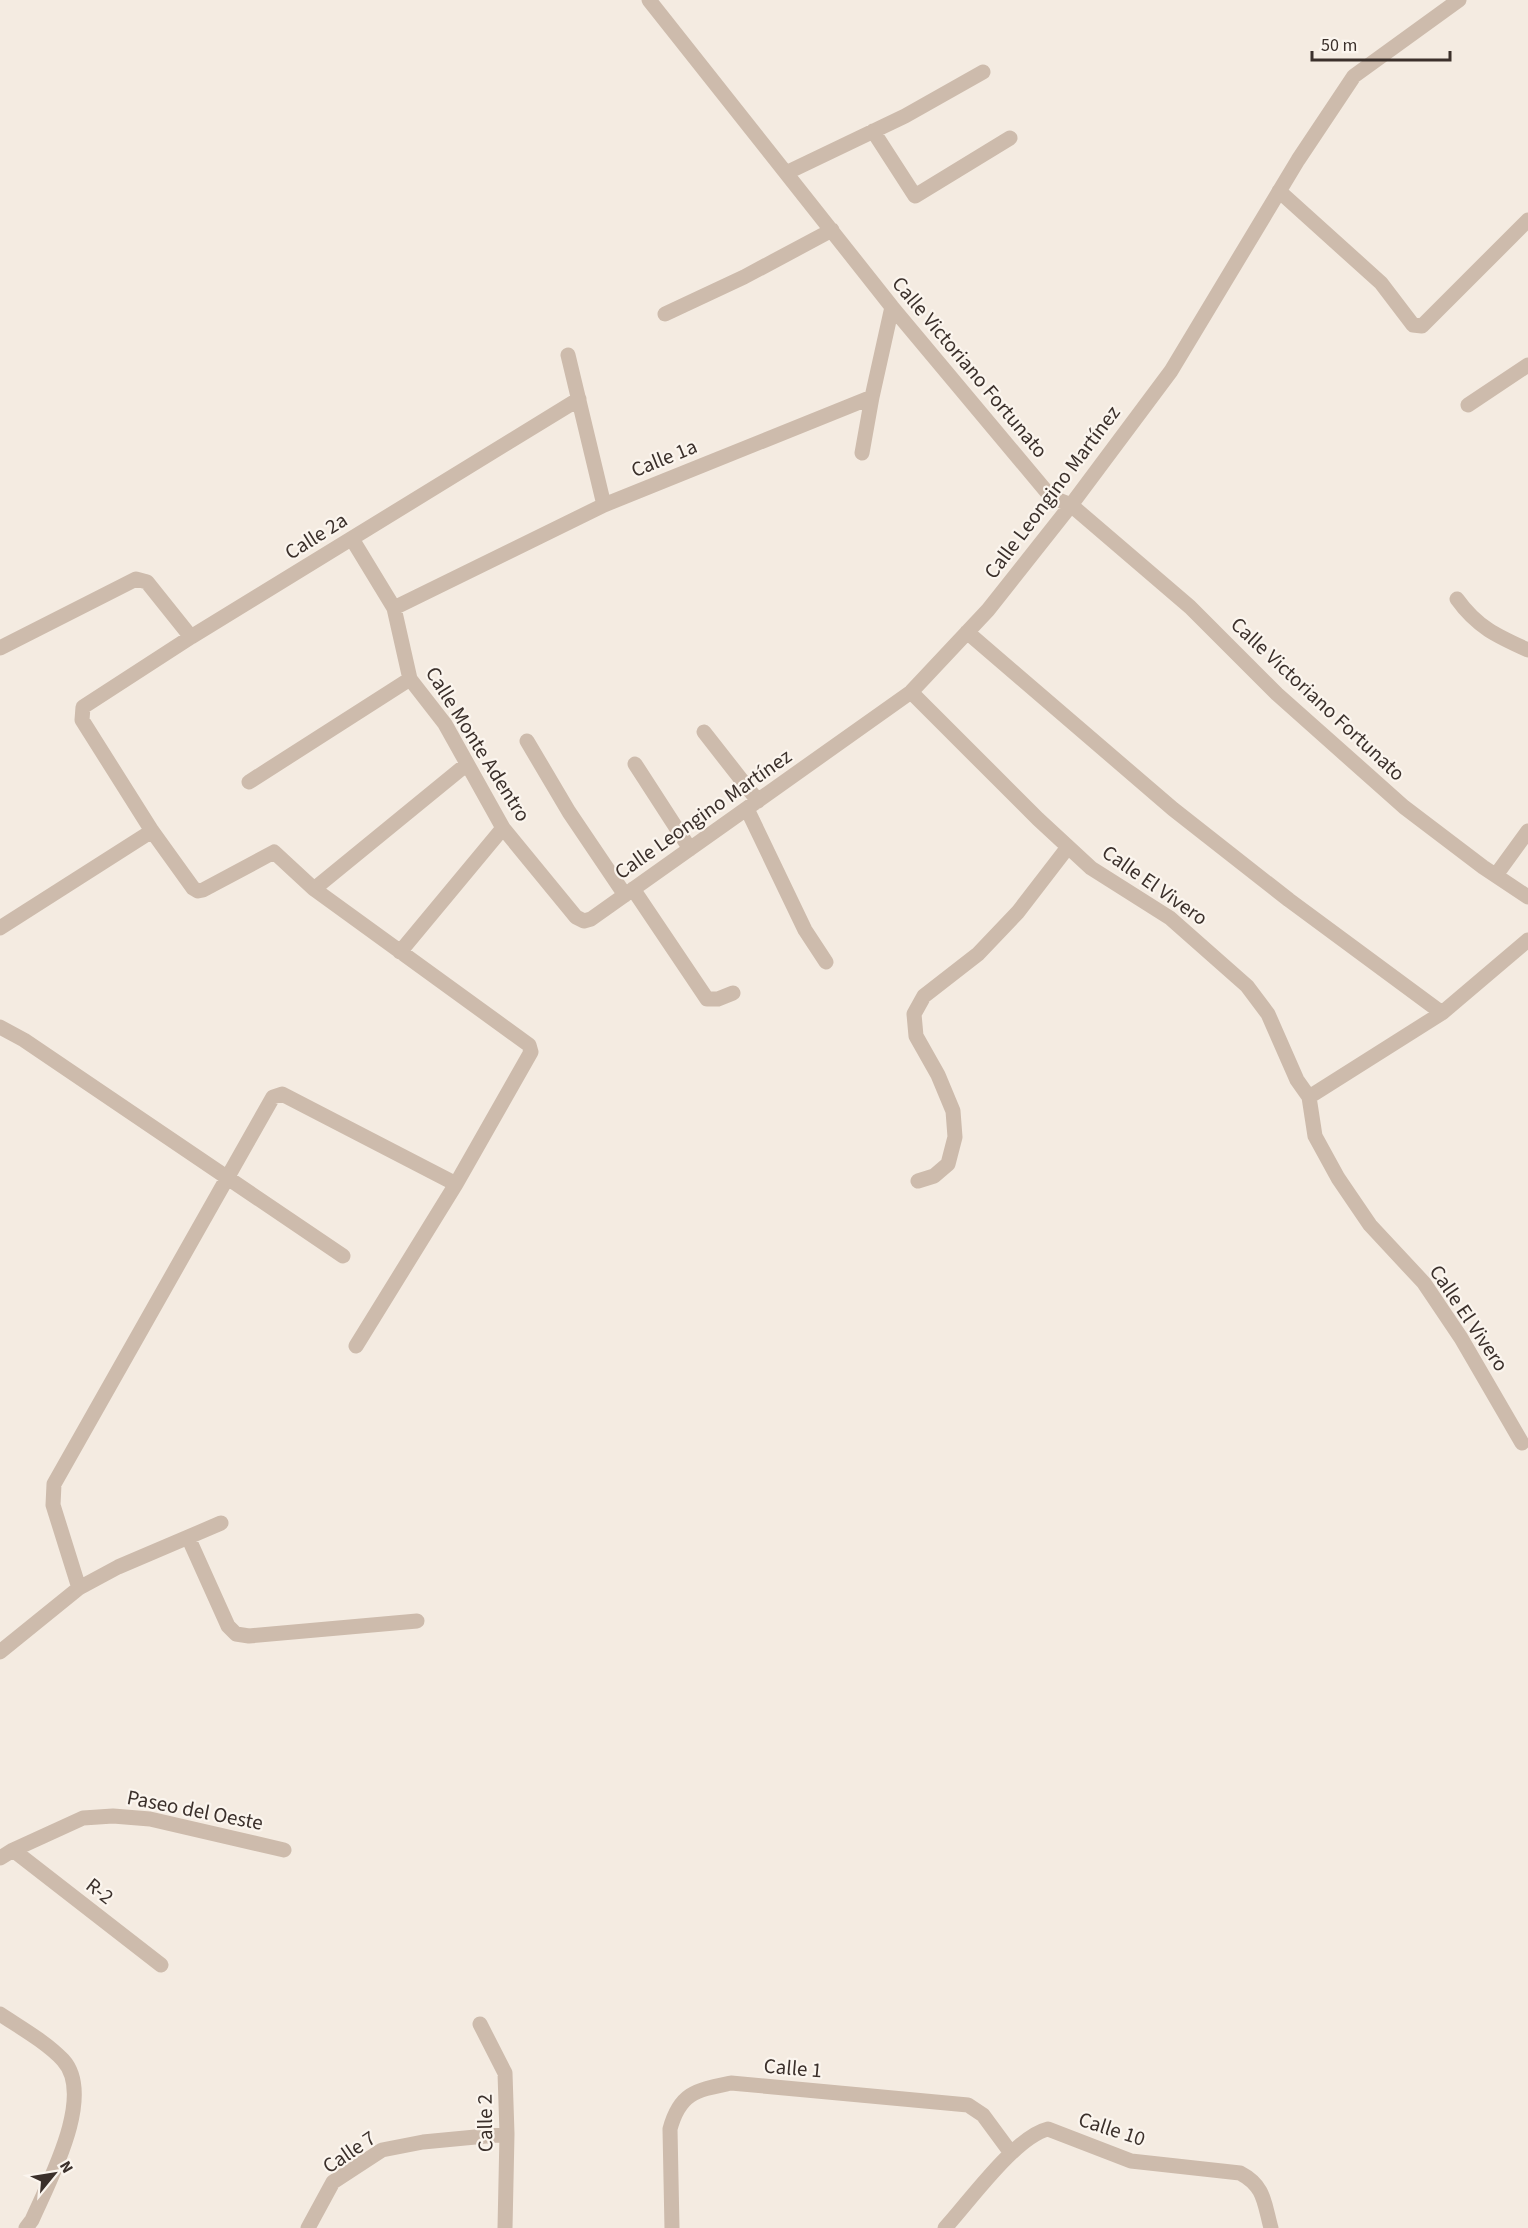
<svg xmlns="http://www.w3.org/2000/svg" width="1528" height="2228" font-family="'Source Sans 3',sans-serif">
<style>
.lines{fill:none;stroke-linecap:round;stroke-linejoin:round}
.minor{stroke:#cdbbac;stroke-width:15}
.labels{text-anchor:middle;stroke-width:4.5;stroke-linejoin:round;paint-order:stroke}
.street-label{font-size:21px;fill:#3b302b;stroke:#fbf5ee}
</style>
<rect width="100%" height="100%" fill="#f4ebe1"/>
<g class="lines">
<path class="minor" d="M649,0L892,307L1051,497L1071,505L1190,607L1277,694L1404,807L1483,867L1528,897
M873,131L915,196L1010,138
M786,173L905,116L983,72
M1279,191L1381,283L1413,325L1422,326L1528,220
M665,314L744,277L832,230
M568,355L604,505
M1468,405L1528,365
M862,453L872,397
M352,539L394,608L410,679L445,724L503,828L576,917L584,921L591,919L911,692L988,610L1071,505L1171,371L1298,160L1354,76L1459,0
M1457,599C1477,627 1497,636 1528,650
M394,608L604,505L872,397L892,307
M967,632L1173,809L1289,900L1442,1013
M0,648L136,579L147,582L191,637
M911,692L1038,819L1091,868L1170,918L1247,986L1268,1014L1297,1080L1309,1097L1315,1136L1338,1178L1370,1225L1424,1283L1461,1338L1522,1443
M704,732L758,801
M527,741L569,812L625,895
M635,764L690,849
M249,782L410,679
M747,809L805,930L826,962
M1496,875L1528,831
M314,889L467,764
M633,889L707,999H718L733,993
M0,928L152,831
M400,952L503,828
M0,1027L24,1040L343,1256
M1309,1097L1442,1013L1528,940
M918,1181L934,1176L948,1164L955,1137L953,1111L938,1075L916,1036L914,1014L924,996L978,954L1018,912L1068,847
M356,1346L456,1184L531,1052L529,1045L314,889L274,852L203,890L198,891L193,888L152,831L82,720L83,707L191,637L579,399
M188,1537L228,1626L236,1634L249,1636L417,1621
M79,1588L53,1505L54,1484L273,1097L282,1094L456,1184
M0,1652L79,1588L118,1567L221,1523
M13,1850L161,1965
M0,1858L13,1850L83,1818L113,1816L150,1819L284,1850
M0,2014C21,2028 46,2042 63,2060C96,2096 48,2183 32,2220L26,2228
M480,2024L505,2073L507,2134L505,2228
M308,2228L333,2182L382,2150L423,2142L507,2134
M672,2228L670,2129C680,2092 697,2090 731,2083L968,2105L983,2115L1011,2153
M945,2228C969,2202 1015,2137 1048,2129L1131,2161L1240,2173C1265,2186 1264,2203 1271,2228"/>
</g>
<g class="labels">
<g class="street-label">
<text transform="translate(970 367) rotate(50)" y="7">Calle Victoriano Fortunato</text>
<text transform="translate(664 458) rotate(-22)" y="7">Calle 1a</text>
<text transform="translate(1052 492) rotate(-53)" y="7">Calle Leongino Martínez</text>
<text transform="translate(316 536) rotate(-32)" y="7">Calle 2a</text>
<text transform="translate(1318 699) rotate(43)" y="7">Calle Victoriano Fortunato</text>
<text transform="translate(478 744) rotate(58)" y="7">Calle Monte Adentro</text>
<text transform="translate(703 814) rotate(-35)" y="7">Calle Leongino Martínez</text>
<text transform="translate(1155 885) rotate(35)" y="7">Calle El Vivero</text>
<text transform="translate(1469 1318) rotate(56)" y="7">Calle El Vivero</text>
<text transform="translate(195 1810) rotate(11)" y="7">Paseo del Oeste</text>
<text transform="translate(100 1891) rotate(38)" y="7">R-2</text>
<text transform="translate(793 2068) rotate(5)" y="7">Calle 1</text>
<text transform="translate(485 2123) rotate(-91)" y="7">Calle 2</text>
<text transform="translate(1112 2129) rotate(18)" y="7">Calle 10</text>
<text transform="translate(349 2152) rotate(-34)" y="7">Calle 7</text>
</g>
</g>
<g transform="translate(54 2174) rotate(60)" stroke="#fbf5ee" stroke-width="4.5" paint-order="stroke">
<path d="M0-4.5L10 22L0 15L-10 22Z" fill="#3b302b"/>
<text y="-9" font-size="16" font-weight="bold" text-anchor="middle" fill="#3b302b">N</text>
</g>
<path d="M1312 51v9h138v-9" fill="none" stroke="#3b302b" stroke-width="3"/>
<text x="1321" y="51" font-size="18" fill="#3b302b" stroke="#fbf5ee" stroke-width="4.5" paint-order="stroke">50 m</text>
</svg>
